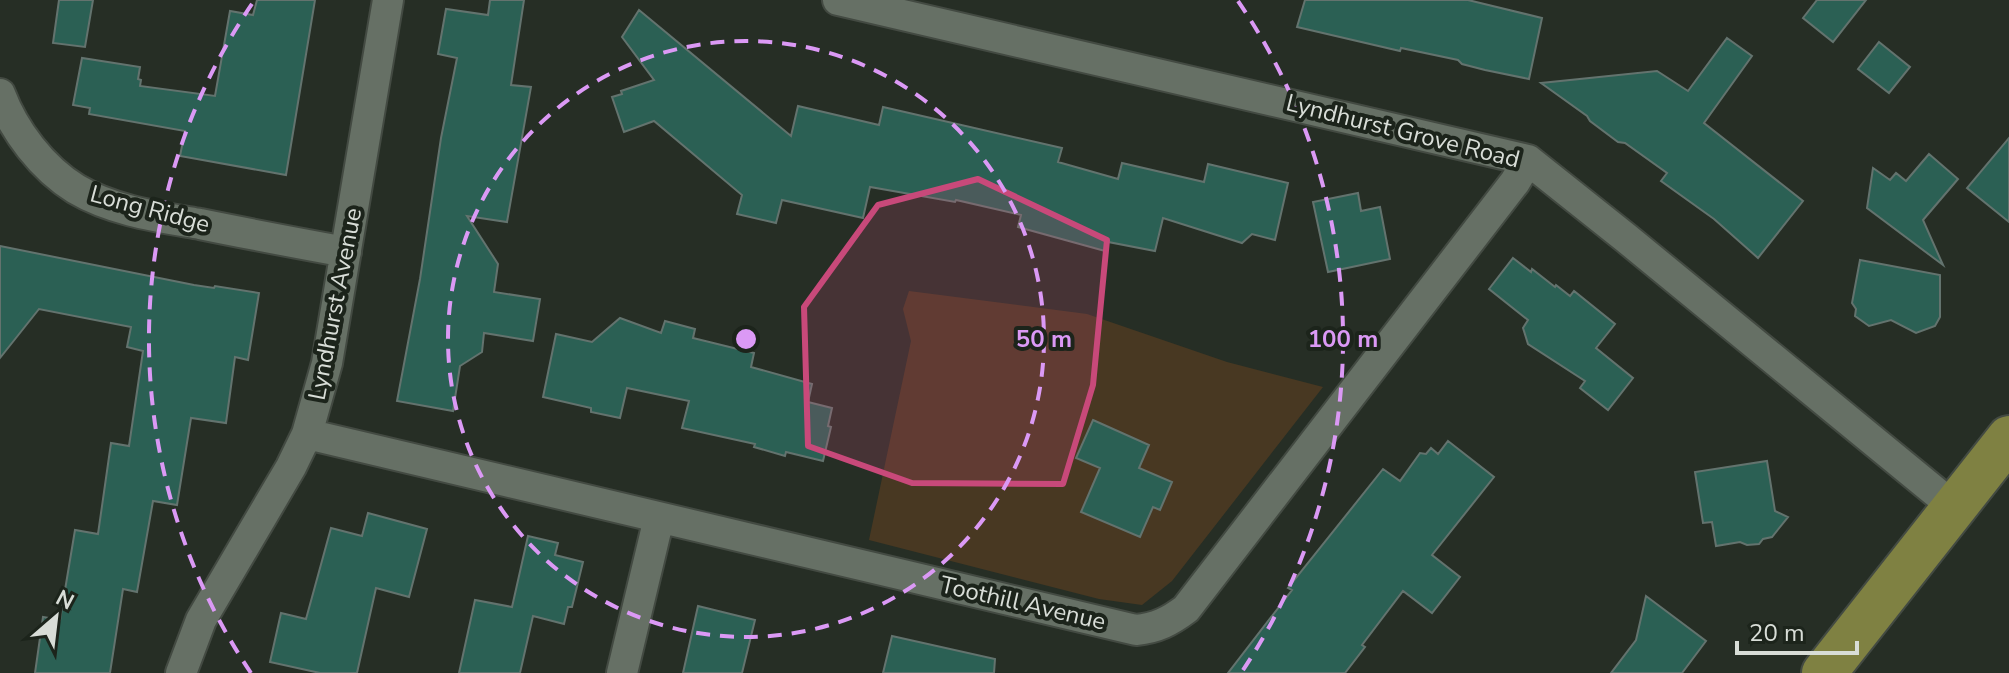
<svg xmlns="http://www.w3.org/2000/svg" width="2009" height="673" font-family="'Nunito Sans',sans-serif">
<style>
.green{fill:#483822;fill-rule:evenodd}
.building{fill:#2b6054;stroke:#63736e;stroke-width:2}
.lines{fill:none;stroke-linecap:round;stroke-linejoin:round}
.minor-casing{stroke:#434a42;stroke-width:34}
.primary-casing{stroke:#434a42;stroke-width:48}
.minor{stroke:#667065;stroke-width:30}
.primary{stroke:#7f8142;stroke-width:44}
.marked{fill:#c8497a;fill-opacity:0.2;stroke:#c8497a;stroke-width:6;stroke-linejoin:round}
.ring{fill:none;stroke:#db99f5;stroke-width:4;stroke-dasharray:14 10}
.labels{text-anchor:middle;stroke-width:8;stroke-linejoin:round;paint-order:stroke}
.street-label{font-size:24px;fill:#d8ddd7;stroke:#1c241b}
.centre{fill:#db99f5;stroke:#1c241b;stroke-width:4}
.ring-label{font-size:24px;text-anchor:middle;font-weight:bold;fill:#db99f5;stroke:#1c241b;stroke-width:8;stroke-linejoin:round;paint-order:stroke}
</style>
<rect width="100%" height="100%" fill="#262e25"/>
<path class="green" d="M909,291L1087,314L1227,362L1323,387L1172,581L1142,605L1099,599L869,540L911,341L903,309ZM1149,445L1139,468L1172,482L1160,509L1153,507L1140,537L1082,512L1100,468L1077,458Z"/>
<path class="building" d="M59,0H93L85,47L53,43Z
M257,0H315L286,175L180,156L185,131L89,114L90,108L73,105L82,58L140,67L138,79L141,80L140,86L215,96L230,11L253,15Z
M490,0H524L511,85L531,87L507,222L467,216L498,264L494,292L540,299L533,341L484,333L482,352L460,366L453,411L397,401L420,279L441,138L457,58L438,54L446,9L488,15Z
M1305,0H1468L1542,18L1529,79L1485,70L1462,64L1458,60L1401,48L1400,51L1297,27Z
M1817,0H1866L1833,42L1803,18Z
M639,10L791,136L798,106L879,125L883,107L1062,148L1058,162L1118,179L1122,163L1204,182L1208,164L1288,183L1275,240L1252,234L1242,243L1163,218L1155,251L1108,242L1105,251L1018,227L1021,215L956,200L955,202L870,187L863,218L782,200L776,223L737,214L742,195L654,121L624,132L612,97L622,94L621,91L654,80L622,37Z
M1727,38L1752,56L1704,123L1803,201L1758,258L1714,219L1661,181L1667,173L1625,143L1618,142L1590,121L1587,116L1541,83L1657,71L1688,91Z
M1879,42L1910,67L1889,93L1858,69Z
M2009,138V222L1967,188Z
M1929,154L1958,179L1923,220L1943,265L1867,208L1873,168L1890,180L1896,173L1906,181Z
M1358,193L1361,211L1380,207L1390,259L1328,272L1313,202Z
M0,246L194,285L214,288L215,286L259,293L248,360L235,357L226,423L191,418L177,505L153,501L137,592L123,589L110,673H35L43,617L60,620L75,530L98,534L111,443L129,446L143,351L127,347L131,327L39,309L0,358Z
M1513,258L1531,272L1532,269L1555,287L1556,285L1570,296L1574,291L1615,324L1596,348L1633,378L1608,410L1580,388L1585,381L1528,344L1523,328L1528,320L1489,289Z
M1860,260L1940,275V317L1935,326L1916,333L1891,320L1869,326L1855,316L1856,309L1852,303Z
M620,318L661,333L665,321L695,329L693,338L754,353L751,367L812,384L808,402L832,408L828,426L831,427L823,461L786,452L785,456L754,447L755,444L682,428L689,401L627,388L620,418L591,412V408L543,397L556,334L592,342Z
M1093,420L1149,445L1139,468L1172,482L1160,510L1153,507L1140,537L1081,512L1100,468L1076,458Z
M1448,441L1494,477L1432,555L1460,577L1432,613L1403,591L1362,645L1365,647L1345,673H1228L1292,590L1288,588L1383,469L1400,481L1420,453L1426,454L1431,448L1438,454Z
M1767,461L1775,511L1788,517L1772,537L1763,539L1759,544L1747,545L1740,542L1716,546L1712,522L1703,523L1695,472Z
M368,513L427,529L409,597L376,588L357,673H320L270,662L281,613L306,619L331,528L362,536Z
M528,536L558,543L555,555L583,562L572,607H568L564,624L533,616L520,673H459L475,600L512,607Z
M1646,596L1706,641L1682,673H1611L1636,640Z
M698,606L755,620L742,673H683Z
M892,636L995,659L994,673H883Z"/>
<g class="lines">
<g class="minor-casing">
<path id="minor" d="M838,0L1528,160L1626,238L1954,507
M0,94C14,131 42,168 76,189C113,211 159,217 200,224C249,234 297,243 346,252
M307,434L1136,630C1157,628 1170,621 1186,609L1515,182L1528,160
M181,673L201,620L291,467L307,434L327,363L388,0
M622,673L659,518"/>
</g>
<g class="primary-casing">
<path id="primary" d="M1824,673L2009,438"/>
</g>
<use href="#minor" class="minor"/>
<use href="#primary" class="primary"/>
</g>
<path class="marked" d="M978,179L1107,240L1093,385L1063,484L912,483L808,446L804,307L878,205Z"/>
<g class="ring">
<circle cx="746" cy="339" r="298"/>
<path d="M251 673A597 597 0 0 1 254 1M1238 1A597 597 0 0 1 1241 673"/>
</g>
<g class="labels">
<g class="street-label">
<text transform="translate(1403 131) rotate(14)" y="8">Lyndhurst Grove Road</text>
<text transform="translate(150 209) rotate(15)" y="8">Long Ridge</text>
<text transform="translate(335 304) rotate(-79)" y="8">Lyndhurst Avenue</text>
<text transform="translate(1023 603) rotate(13)" y="8">Toothill Avenue</text>
</g>
</g>
<circle cx="746" cy="339" r="12" class="centre"/>
<g class="ring-label">
<text x="1044" y="347">50 m</text>
<text x="1343" y="347">100 m</text>
</g>
<g transform="translate(56 617) rotate(28)" stroke="#1c241b" stroke-width="6" paint-order="stroke">
<path d="M0-6L14 30L0 20L-14 30Z" fill="#d8ddd7"/>
<text y="-12" font-size="22" font-weight="bold" text-anchor="middle" fill="#d8ddd7">N</text>
</g>
<path d="M1737 641v12h120v-12" fill="none" stroke="#d8ddd7" stroke-width="4"/>
<text x="1749" y="641" font-size="24" fill="#d8ddd7" stroke="#1c241b" stroke-width="6" paint-order="stroke">20 m</text>
</svg>
